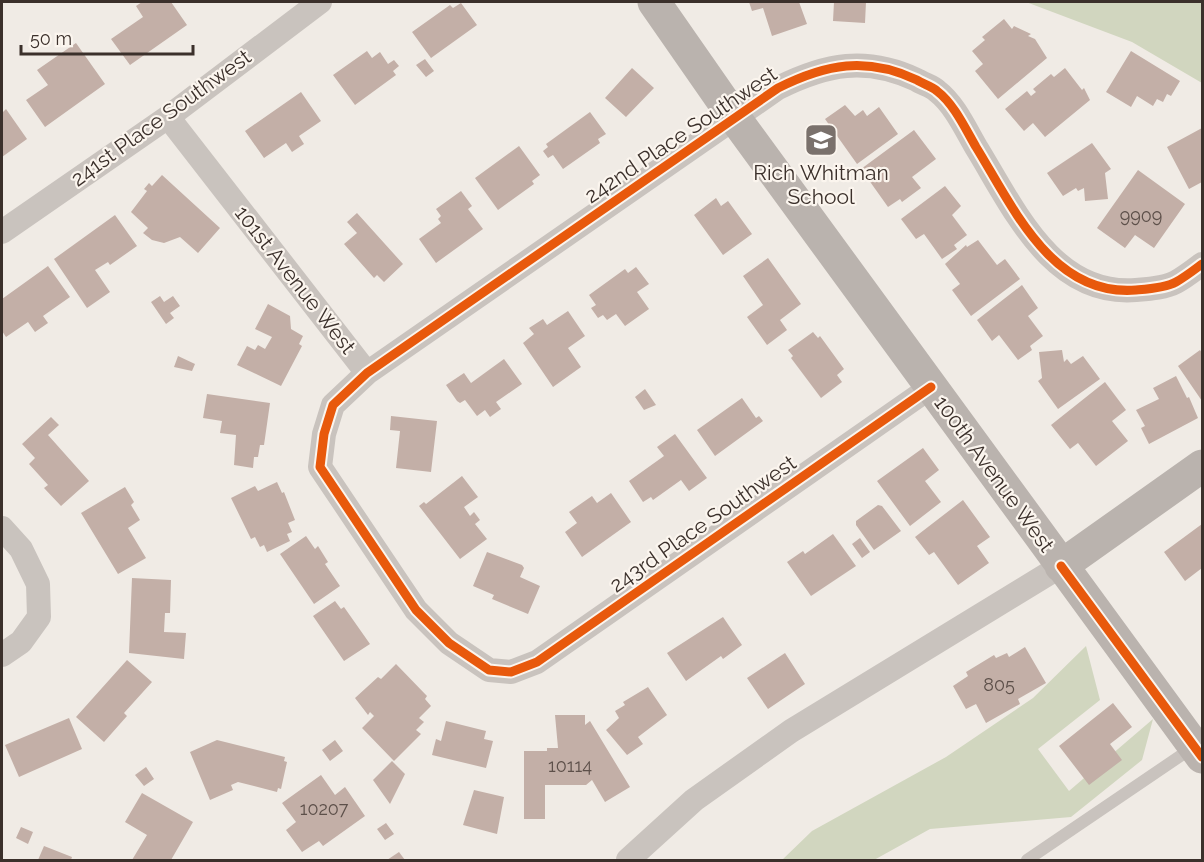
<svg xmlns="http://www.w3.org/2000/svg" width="1204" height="862" font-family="Raleway,sans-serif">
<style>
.green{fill:#d1d6bf}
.building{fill:#c3afa7}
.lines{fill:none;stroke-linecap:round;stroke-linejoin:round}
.lane{stroke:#c9c3be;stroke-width:12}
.street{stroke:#c9c3be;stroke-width:24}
.secondary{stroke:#bab3ae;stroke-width:33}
.cycleway-casing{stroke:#fbf5ee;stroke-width:13}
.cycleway{stroke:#e8590c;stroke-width:9}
.labels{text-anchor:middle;stroke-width:4.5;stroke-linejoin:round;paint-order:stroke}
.number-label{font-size:18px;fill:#5d504a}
.street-label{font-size:21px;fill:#3b302b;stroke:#fbf5ee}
.poi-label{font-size:21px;fill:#3b302b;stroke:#fbf5ee}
</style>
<rect width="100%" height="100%" fill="#f0ebe5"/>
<path class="green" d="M1026,2H1202V83L1132,42Z
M1086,646L1100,700L1038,749L1069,791L1153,719L1142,760L1071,817L930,829L874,860H782L812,831L946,757L1033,698Z"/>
<path class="building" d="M142,2H171L187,25L130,65L111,39L143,17L136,6Z
M749,2H799L807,24L772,36L763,8L752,11Z
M834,2H866L865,23L833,21Z
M461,3L477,25L431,58L412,32L450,5L453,8Z
M1004,19L1012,29L1014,26L1031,34L1028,36L1035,39L1047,58L998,99L975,71L983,64L972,51L985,40L982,37Z
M76,43L105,84L45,127L26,100L48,85L37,70Z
M367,51L372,58L380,52L388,64L394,60L399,66L393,71L396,75L355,105L333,75Z
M1131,51L1180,81L1171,96L1167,94L1163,102L1157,99L1153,106L1137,96L1131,107L1106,92Z
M425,59L434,71L426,77L416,65Z
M632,68L654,88L626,117L605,98Z
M1065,68L1082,90L1084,88L1090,100L1045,137L1033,123L1024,131L1005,109L1027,91L1031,96L1036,92L1033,89L1051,74L1054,77Z
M301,92L321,121L299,136L304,144L292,152L286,143L264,158L245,131Z
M845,105L855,116L863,110L867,116L879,107L898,134L857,164L825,119Z
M6,109L27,139L2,157V113Z
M590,112L606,134L598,139L600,143L563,169L553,155L548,158L543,151L548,147L546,144Z
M1202,128V182L1189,189L1167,147Z
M914,130L936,159L912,177L921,188L902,202L900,199L888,207L861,169Z
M1092,143L1111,169L1105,173L1108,199L1085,201L1084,188L1078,191L1076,188L1063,196L1047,173Z
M519,146L540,175L532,181L534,184L498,210L475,178Z
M1138,170L1185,204L1154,248L1135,235L1125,248L1097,228Z
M162,175L220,228L198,253L180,237L164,243L152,240L143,233L148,228L131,212L147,191L144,189L149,183L152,186Z
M945,186L961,206L952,215L967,235L954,245L957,249L942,259L924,234L916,239L901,219Z
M461,191L472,206L468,209L483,229L436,263L419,239L441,223L438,219L441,216L436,209Z
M716,198L721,206L728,201L752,234L723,255L694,215Z
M357,213L403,264L384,282L377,275L374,278L344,244L357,233L347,222Z
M115,215L137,246L110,265L108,262L95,270L110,292L87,308L54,259Z
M978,240L997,265L1005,259L1020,279L971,316L952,290L960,284L945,264L966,245L967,247Z
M768,258L801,304L780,320L787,330L767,345L747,317L763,305L743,276Z
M48,266L70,297L43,316L48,323L35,332L28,322L6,337L2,331V299Z
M636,267L649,284L637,292L649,309L625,326L616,314L607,320L603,315L598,318L591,308L596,305L589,295L625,269L628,273Z
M1022,285L1038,308L1028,316L1043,336L1030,346L1032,350L1018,360L999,335L992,341L977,320Z
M160,296L164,302L173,296L180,306L170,313L174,318L166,324L151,302Z
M268,304L290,316L291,329L303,336L299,344L302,346L281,386L237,365L247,346L255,350L258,345L265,349L272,337L255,329Z
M568,311L585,336L568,348L581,367L553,387L523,343L534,334L529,328L543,319L547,325Z
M813,332L818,338L820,336L844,369L837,375L842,382L821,398L791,358L793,356L788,350Z
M1062,350L1064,362L1067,359L1071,364L1083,356L1100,379L1058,409L1038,381L1042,378L1039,352Z
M1200,350L1202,353V401L1178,366Z
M178,356L195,364L192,371L174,367Z
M504,359L522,384L496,402L501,409L490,417L485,410L477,416L465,400L460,403L457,401L446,385L464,373L471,383Z
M1176,376L1187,398L1189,397L1198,418L1149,444L1141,428L1145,426L1136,410L1159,399L1153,388Z
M1105,382L1126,410L1112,421L1128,441L1096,466L1078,443L1070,449L1051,425Z
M645,389L656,405L644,410L635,397Z
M207,394L270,403L264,445H260L258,457H254L253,468L234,465L236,435L220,433L222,421L203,418Z
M742,398L756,418L759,416L763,421L715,456L697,430Z
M391,416L437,421L431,472L396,468L400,431L390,430Z
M51,417L59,425L48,435L89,481L61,506L44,488L48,485L29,464L35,458L22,444Z
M675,434L707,478L689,491L681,480L653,500L651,497L643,502L629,481L664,456L657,447Z
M923,448L939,470L925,481L941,502L910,526L877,481Z
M462,476L478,497L464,507L470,516L474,512L480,520L475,524L487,539L460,559L419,506L424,502L426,504Z
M277,482L282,493L284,492L295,520L288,523L292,532L287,534L290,541L267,552L264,545L260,547L255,537L251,539L231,498L255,486L258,491Z
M125,487L134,502L131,505L140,520L128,528L146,558L118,574L81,513Z
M611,493L631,522L582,557L565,532L577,523L569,512L592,496L597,503Z
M963,500L990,537L977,546L989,563L958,585L934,552L929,555L915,537Z
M878,505L882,506L901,531L874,550L856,525V521Z
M1202,524V568L1185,581L1164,552Z
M833,534L856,566L811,596L787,562L803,551L805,554Z
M306,536L315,549L318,546L328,562L325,564L340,586L314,604L280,554Z
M860,538L870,552L862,558L852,544Z
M487,552L522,565L524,568L520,577L540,586L528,614L492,599L494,595L473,586Z
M132,578L171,580L170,613H165L164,632L186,633L184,659L129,653Z
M335,601L341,609L344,607L370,644L344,661L313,616Z
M723,617L742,645L723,659L721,656L686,681L667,653Z
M1025,647L1046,683L1018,699L1020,704L986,723L976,704L966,709L953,686L968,676L966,672L994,655L996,658L1007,653L1009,657Z
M785,653L805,684L768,709L747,678Z
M127,660L152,682L124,713L127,716L104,742L76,717Z
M396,664L427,696L425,699L431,706L419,718L424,722L416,730L421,734L394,761L362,728L374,716L370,712L368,715L355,698L378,677L381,679Z
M648,687L667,715L638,737L643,744L627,755L606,730L619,718L615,711L625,705L623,702Z
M1113,703L1132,727L1110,744L1122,760L1089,785L1059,746Z
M555,715H585V725L590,721L630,787L605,802L592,780L586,785H545V819H524V751H547V748H558Z
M69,718L82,749L19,777L5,745Z
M446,721L486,731L484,739L493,741L486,768L432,755L436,739L441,741Z
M217,740L285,757L284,761L287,762L281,789L278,788L277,792L238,782L231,785L233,790L210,800L190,752Z
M335,740L343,751L330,761L322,750Z
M392,761L405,774L390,804L373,780Z
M146,767L154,779L144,786L135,775Z
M321,775L335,795L345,787L365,816L323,846L319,841L302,852L286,830L296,822L282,803Z
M474,790L504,797L497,834L463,825Z
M142,793L193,822L171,860H132L147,835L125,822Z
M386,823L394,834L385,840L377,829Z
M21,827L33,832L28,844L16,838Z
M44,846L72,857L71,860H38Z
M399,852L405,860H387Z"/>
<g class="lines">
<path class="lane" d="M1027,860L1192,748"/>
<path class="street" d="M168,117L367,373
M2,232L168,117L320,2
M931,387L537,662L511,672L489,670L449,643L416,610L320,467L324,434L333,405L367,373L778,88C826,64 866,56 917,80C923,84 932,86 937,91C954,104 965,128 976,147C1013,207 1052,297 1136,290C1148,289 1165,288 1176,282C1185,277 1194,270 1202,264
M2,528L21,549L38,584L39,617L21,642L2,655
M628,860L694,800L791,731L1061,566"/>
<path class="secondary" d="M654,2L734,117L1202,757
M1061,566L1202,466"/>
<g class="cycleway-casing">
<path id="cycleway" d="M931,387L537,662L511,672L489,670L449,643L416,610L320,467L324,434L333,405L367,373L778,88C826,64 866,56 917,80C923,84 932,86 937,91C954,104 965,128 976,147C1013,207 1052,297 1136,290C1148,289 1165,288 1176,282C1185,277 1194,270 1202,264
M1061,566L1202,757"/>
</g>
<use href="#cycleway" class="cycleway"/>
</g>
<defs>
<g id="school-square" transform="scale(1.725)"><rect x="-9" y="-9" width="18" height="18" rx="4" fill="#7a716c" stroke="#fbf5ee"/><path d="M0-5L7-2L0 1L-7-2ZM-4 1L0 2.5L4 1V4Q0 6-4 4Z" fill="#fff"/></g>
</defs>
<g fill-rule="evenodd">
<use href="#school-square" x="821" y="140"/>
</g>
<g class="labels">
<g class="number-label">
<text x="1141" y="222">9909</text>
<text x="999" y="691">805</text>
<text x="570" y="772">10114</text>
<text x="324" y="815">10207</text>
</g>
<g class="street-label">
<text transform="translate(161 118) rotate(-36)" y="7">241st Place Southwest</text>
<text transform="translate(681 135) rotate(-34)" y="7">242nd Place Southwest</text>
<text transform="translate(295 280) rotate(52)" y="7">101st Avenue West</text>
<text transform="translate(994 474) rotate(54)" y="7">100th Avenue West</text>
<text transform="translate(703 524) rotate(-35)" y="7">243rd Place Southwest</text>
</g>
<g class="poi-label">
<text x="821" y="180">Rich Whitman<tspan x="821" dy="24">School</tspan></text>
</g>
</g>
<rect width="1204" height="862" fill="none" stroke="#3b302b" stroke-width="6"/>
<path d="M21 45v9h172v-9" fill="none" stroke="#3b302b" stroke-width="3"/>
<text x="30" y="45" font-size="18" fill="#3b302b" stroke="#fbf5ee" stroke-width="4.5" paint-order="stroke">50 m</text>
</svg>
